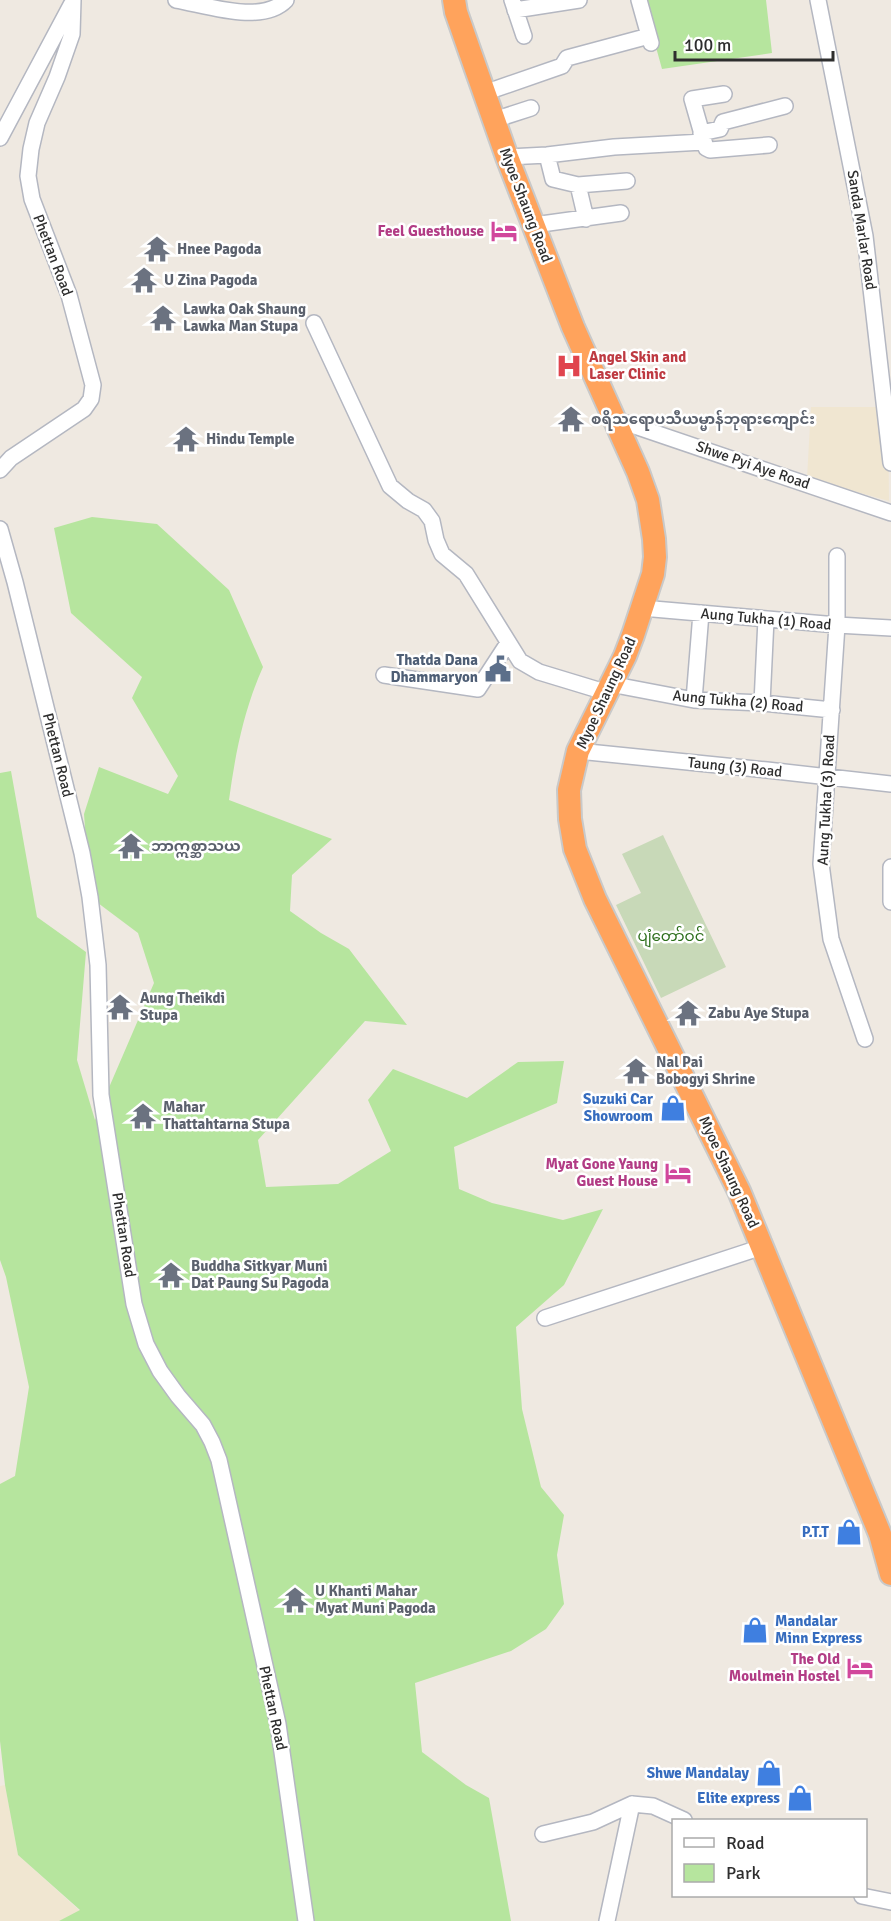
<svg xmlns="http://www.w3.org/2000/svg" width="891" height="1921" font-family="Signika,'Noto Sans Myanmar',sans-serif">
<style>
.education{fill:#f0e6d1}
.green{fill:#b6e59e}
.cemetery{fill:#c8d9b8}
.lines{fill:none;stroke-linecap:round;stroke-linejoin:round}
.minor-casing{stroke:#b4b7c1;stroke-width:18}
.highway-casing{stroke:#c9c9c9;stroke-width:26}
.minor{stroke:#fff;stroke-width:15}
.highway{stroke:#ffa35c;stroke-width:22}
.labels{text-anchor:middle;stroke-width:5;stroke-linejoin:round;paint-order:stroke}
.street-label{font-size:15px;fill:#2e2e2e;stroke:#fff}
.hotel-label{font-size:15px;font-weight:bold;fill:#b23c85;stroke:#fff;text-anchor:end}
.worship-label{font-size:15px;font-weight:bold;fill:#5b616d;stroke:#fff;text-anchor:start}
.health-label{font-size:15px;font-weight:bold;fill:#be3a42;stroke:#fff;text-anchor:start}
.service-label{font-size:15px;font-weight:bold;fill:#4e5e75;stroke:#fff;text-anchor:end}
.park-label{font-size:15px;fill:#2c6e1b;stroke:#fff}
.shop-label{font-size:15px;font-weight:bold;fill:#366cbe;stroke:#fff;text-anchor:end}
</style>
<rect width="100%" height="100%" fill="#efe9e1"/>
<path class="education" d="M811,407H888L889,501L807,478Z
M5,1785L18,1855L80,1911L59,1921H0V1786Z"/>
<path class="green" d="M643,0H766L772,53L662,69Z
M92,517L157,524L229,590L263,667C244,709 235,755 229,800L332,839L292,875L290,911L321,933L349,949L407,1025L365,1021L258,1140L266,1187L338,1184L391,1151L368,1100L393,1069L467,1098L518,1062L564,1061L557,1103L454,1147L459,1189L492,1203L563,1220L603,1209L564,1285L516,1327L522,1409L541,1487L564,1515L557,1555L564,1604L546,1629L511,1651L415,1683L422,1752L466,1785L489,1798L511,1921H59L80,1910L18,1855L5,1785L0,1741V1484L15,1476L29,1387L6,1277L0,1260V773L11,771L37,917L86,952L77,1060L95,1120L154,983L138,933L90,897L84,814L99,767L168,794L178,776L132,698L142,677L71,613L54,528Z"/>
<path class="cemetery" d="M663,835L726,967L661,998L616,905L641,893L622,854Z"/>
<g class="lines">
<g class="minor-casing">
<path id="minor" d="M176,0C206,5 262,25 286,0
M512,0L524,36
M639,0L651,43
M818,0L865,236L891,463
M515,10L579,0
M484,93L562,66L567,58L649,36
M724,94L692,99L706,148L710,150L769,145
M494,120L531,108
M701,133L720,129L723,122L785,106
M0,138L71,5
M547,155L553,179L578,185L627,181
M507,157L547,155L614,147L703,142
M578,185L586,219
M534,225L621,213
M314,323L390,486L408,501L424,510L432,521L436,540L442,554L466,574L520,661L539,672L605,692
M614,419L891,513
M0,470L11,458L84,409L91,399L93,385L69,295L32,199L28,176L31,149L37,123L57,77L72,34L73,0
M0,529L15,582L82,853L90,897L98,965L101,1095L134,1304L146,1344L160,1371L178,1396L203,1425L212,1442L219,1460L278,1724L306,1921
M837,556V625L821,864L831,939L865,1039
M642,608L837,625L891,628
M384,675L478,689L508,643
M610,684L694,700L762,703L832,710
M694,700L701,613
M762,703L766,619
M578,751L767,770L891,784
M891,867V902
M545,1318L762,1247
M543,1834L593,1822L632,1804L653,1806L684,1820
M862,1896L891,1902
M607,1921L632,1804"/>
</g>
<g class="highway-casing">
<path id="highway" d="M454,0L456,12L471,55L507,157L573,327L638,472L648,500L654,539L655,557L653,574L633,635L625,656L578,751L569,790L570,819L575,849L595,899L739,1191L880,1534L891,1574"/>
</g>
<use href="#minor" class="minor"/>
<use href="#highway" class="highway"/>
</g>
<defs>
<g id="hotel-bare" transform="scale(2.07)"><path d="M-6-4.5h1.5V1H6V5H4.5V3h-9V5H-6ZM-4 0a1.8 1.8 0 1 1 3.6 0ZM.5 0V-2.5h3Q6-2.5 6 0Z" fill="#d1479c" stroke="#fff" stroke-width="2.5" paint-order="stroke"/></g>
<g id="temple-bare" transform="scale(2.07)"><path d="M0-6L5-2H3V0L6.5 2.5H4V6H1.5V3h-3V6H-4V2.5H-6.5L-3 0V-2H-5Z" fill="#6b7280" stroke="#fff" stroke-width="2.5" paint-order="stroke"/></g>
<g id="hospital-bare" transform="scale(2.07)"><path d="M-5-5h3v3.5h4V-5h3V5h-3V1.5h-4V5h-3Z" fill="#e0444e" stroke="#fff" stroke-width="2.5" paint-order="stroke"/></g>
<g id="civic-bare" transform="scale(2.07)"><path d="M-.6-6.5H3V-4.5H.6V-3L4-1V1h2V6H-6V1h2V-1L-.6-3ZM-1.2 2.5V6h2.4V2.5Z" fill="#5c6f8a" stroke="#fff" stroke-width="2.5" paint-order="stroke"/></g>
<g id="shop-bare" transform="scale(2.07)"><path d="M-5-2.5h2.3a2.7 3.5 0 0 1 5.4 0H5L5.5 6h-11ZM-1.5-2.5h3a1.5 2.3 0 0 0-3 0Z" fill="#3f7fe0" stroke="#fff" stroke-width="2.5" paint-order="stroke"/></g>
</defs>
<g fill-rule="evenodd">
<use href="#hotel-bare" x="504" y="231"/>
<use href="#temple-bare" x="157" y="249"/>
<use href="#temple-bare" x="144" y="280"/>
<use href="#temple-bare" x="163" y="318"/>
<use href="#hospital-bare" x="569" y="366"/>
<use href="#temple-bare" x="571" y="419"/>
<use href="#temple-bare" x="186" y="439"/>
<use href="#civic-bare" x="498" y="669"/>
<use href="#temple-bare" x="131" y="846"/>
<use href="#temple-bare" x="120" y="1007"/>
<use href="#temple-bare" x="688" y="1013"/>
<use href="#temple-bare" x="636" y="1071"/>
<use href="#shop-bare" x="673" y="1108"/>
<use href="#temple-bare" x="143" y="1116"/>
<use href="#hotel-bare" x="678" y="1173"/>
<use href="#temple-bare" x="171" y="1275"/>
<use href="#shop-bare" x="849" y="1532"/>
<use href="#temple-bare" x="295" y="1600"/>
<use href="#shop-bare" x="755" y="1630"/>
<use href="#hotel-bare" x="860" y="1668"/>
<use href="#shop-bare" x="769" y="1773"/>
<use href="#shop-bare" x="800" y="1798"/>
</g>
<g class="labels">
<g class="street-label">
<text transform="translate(526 205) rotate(69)" y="5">Myoe Shaung Road</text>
<text transform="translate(862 230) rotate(81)" y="5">Sanda Marlar Road</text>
<text transform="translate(53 255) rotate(69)" y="5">Phettan Road</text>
<text transform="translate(753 465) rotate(19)" y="5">Shwe Pyi Aye Road</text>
<text transform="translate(766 619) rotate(5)" y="5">Aung Tukha (1) Road</text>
<text transform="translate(606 693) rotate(-65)" y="5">Myoe Shaung Road</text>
<text transform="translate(738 701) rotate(5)" y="5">Aung Tukha (2) Road</text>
<text transform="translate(58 755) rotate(76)" y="5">Phettan Road</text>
<text transform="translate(735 767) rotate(6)" y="5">Taung (3) Road</text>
<text transform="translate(826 800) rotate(-87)" y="5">Aung Tukha (3) Road</text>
<text transform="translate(729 1172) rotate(65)" y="5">Myoe Shaung Road</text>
<text transform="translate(124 1235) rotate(81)" y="5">Phettan Road</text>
<text transform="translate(273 1708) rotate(78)" y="5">Phettan Road</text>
</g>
<g class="hotel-label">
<text x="484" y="236">Feel Guesthouse</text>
<text x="658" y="1169">Myat Gone Yaung<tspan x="658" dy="17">Guest House</tspan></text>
<text x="840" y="1664">The Old<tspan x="840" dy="17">Moulmein Hostel</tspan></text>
</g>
<g class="worship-label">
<text x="177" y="254">Hnee Pagoda</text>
<text x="164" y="285">U Zina Pagoda</text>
<text x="183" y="314">Lawka Oak Shaung<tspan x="183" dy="17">Lawka Man Stupa</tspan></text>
<text x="591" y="424">စရိသရောပသီယမ္မာန်ဘုရားကျောင်း</text>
<text x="206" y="444">Hindu Temple</text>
<text x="151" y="851">ဘာဣစ္ဆာသယ</text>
<text x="140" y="1003">Aung Theikdi<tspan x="140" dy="17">Stupa</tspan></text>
<text x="708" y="1018">Zabu Aye Stupa</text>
<text x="656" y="1067">Nal Pai<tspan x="656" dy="17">Bobogyi Shrine</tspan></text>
<text x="163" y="1112">Mahar<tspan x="163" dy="17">Thattahtarna Stupa</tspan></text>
<text x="191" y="1271">Buddha Sitkyar Muni<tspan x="191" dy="17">Dat Paung Su Pagoda</tspan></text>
<text x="315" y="1596">U Khanti Mahar<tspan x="315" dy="17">Myat Muni Pagoda</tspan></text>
</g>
<g class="health-label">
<text x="589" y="362">Angel Skin and<tspan x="589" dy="17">Laser Clinic</tspan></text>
</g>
<g class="service-label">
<text x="478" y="665">Thatda Dana<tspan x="478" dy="17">Dhammaryon</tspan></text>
</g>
<g class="park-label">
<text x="671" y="941">ပျံတော်ဝင်</text>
</g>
<g class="shop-label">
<text x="653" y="1104">Suzuki Car<tspan x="653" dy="17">Showroom</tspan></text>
<text x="829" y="1537">P.T.T</text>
<text x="775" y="1626" text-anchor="start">Mandalar<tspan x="775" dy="17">Minn Express</tspan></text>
<text x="749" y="1778">Shwe Mandalay</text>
<text x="780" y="1803">Elite express</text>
</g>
</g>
<rect x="672" y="1819" width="195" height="78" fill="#ffffff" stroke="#ababab" stroke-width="1.5"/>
<rect x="684" y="1838" width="30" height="9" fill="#ffffff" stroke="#ababab" stroke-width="1.5"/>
<text x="726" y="1849" font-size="18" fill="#2e2e2e">Road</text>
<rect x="684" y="1864" width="30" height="18" fill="#b6e59e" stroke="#ababab" stroke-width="1.5"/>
<text x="726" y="1879" font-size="18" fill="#2e2e2e">Park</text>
<path d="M675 51v9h158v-9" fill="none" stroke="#2e2e2e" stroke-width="3"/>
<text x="684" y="51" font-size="18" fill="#2e2e2e" stroke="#ffffff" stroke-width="4.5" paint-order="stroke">100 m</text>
</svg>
